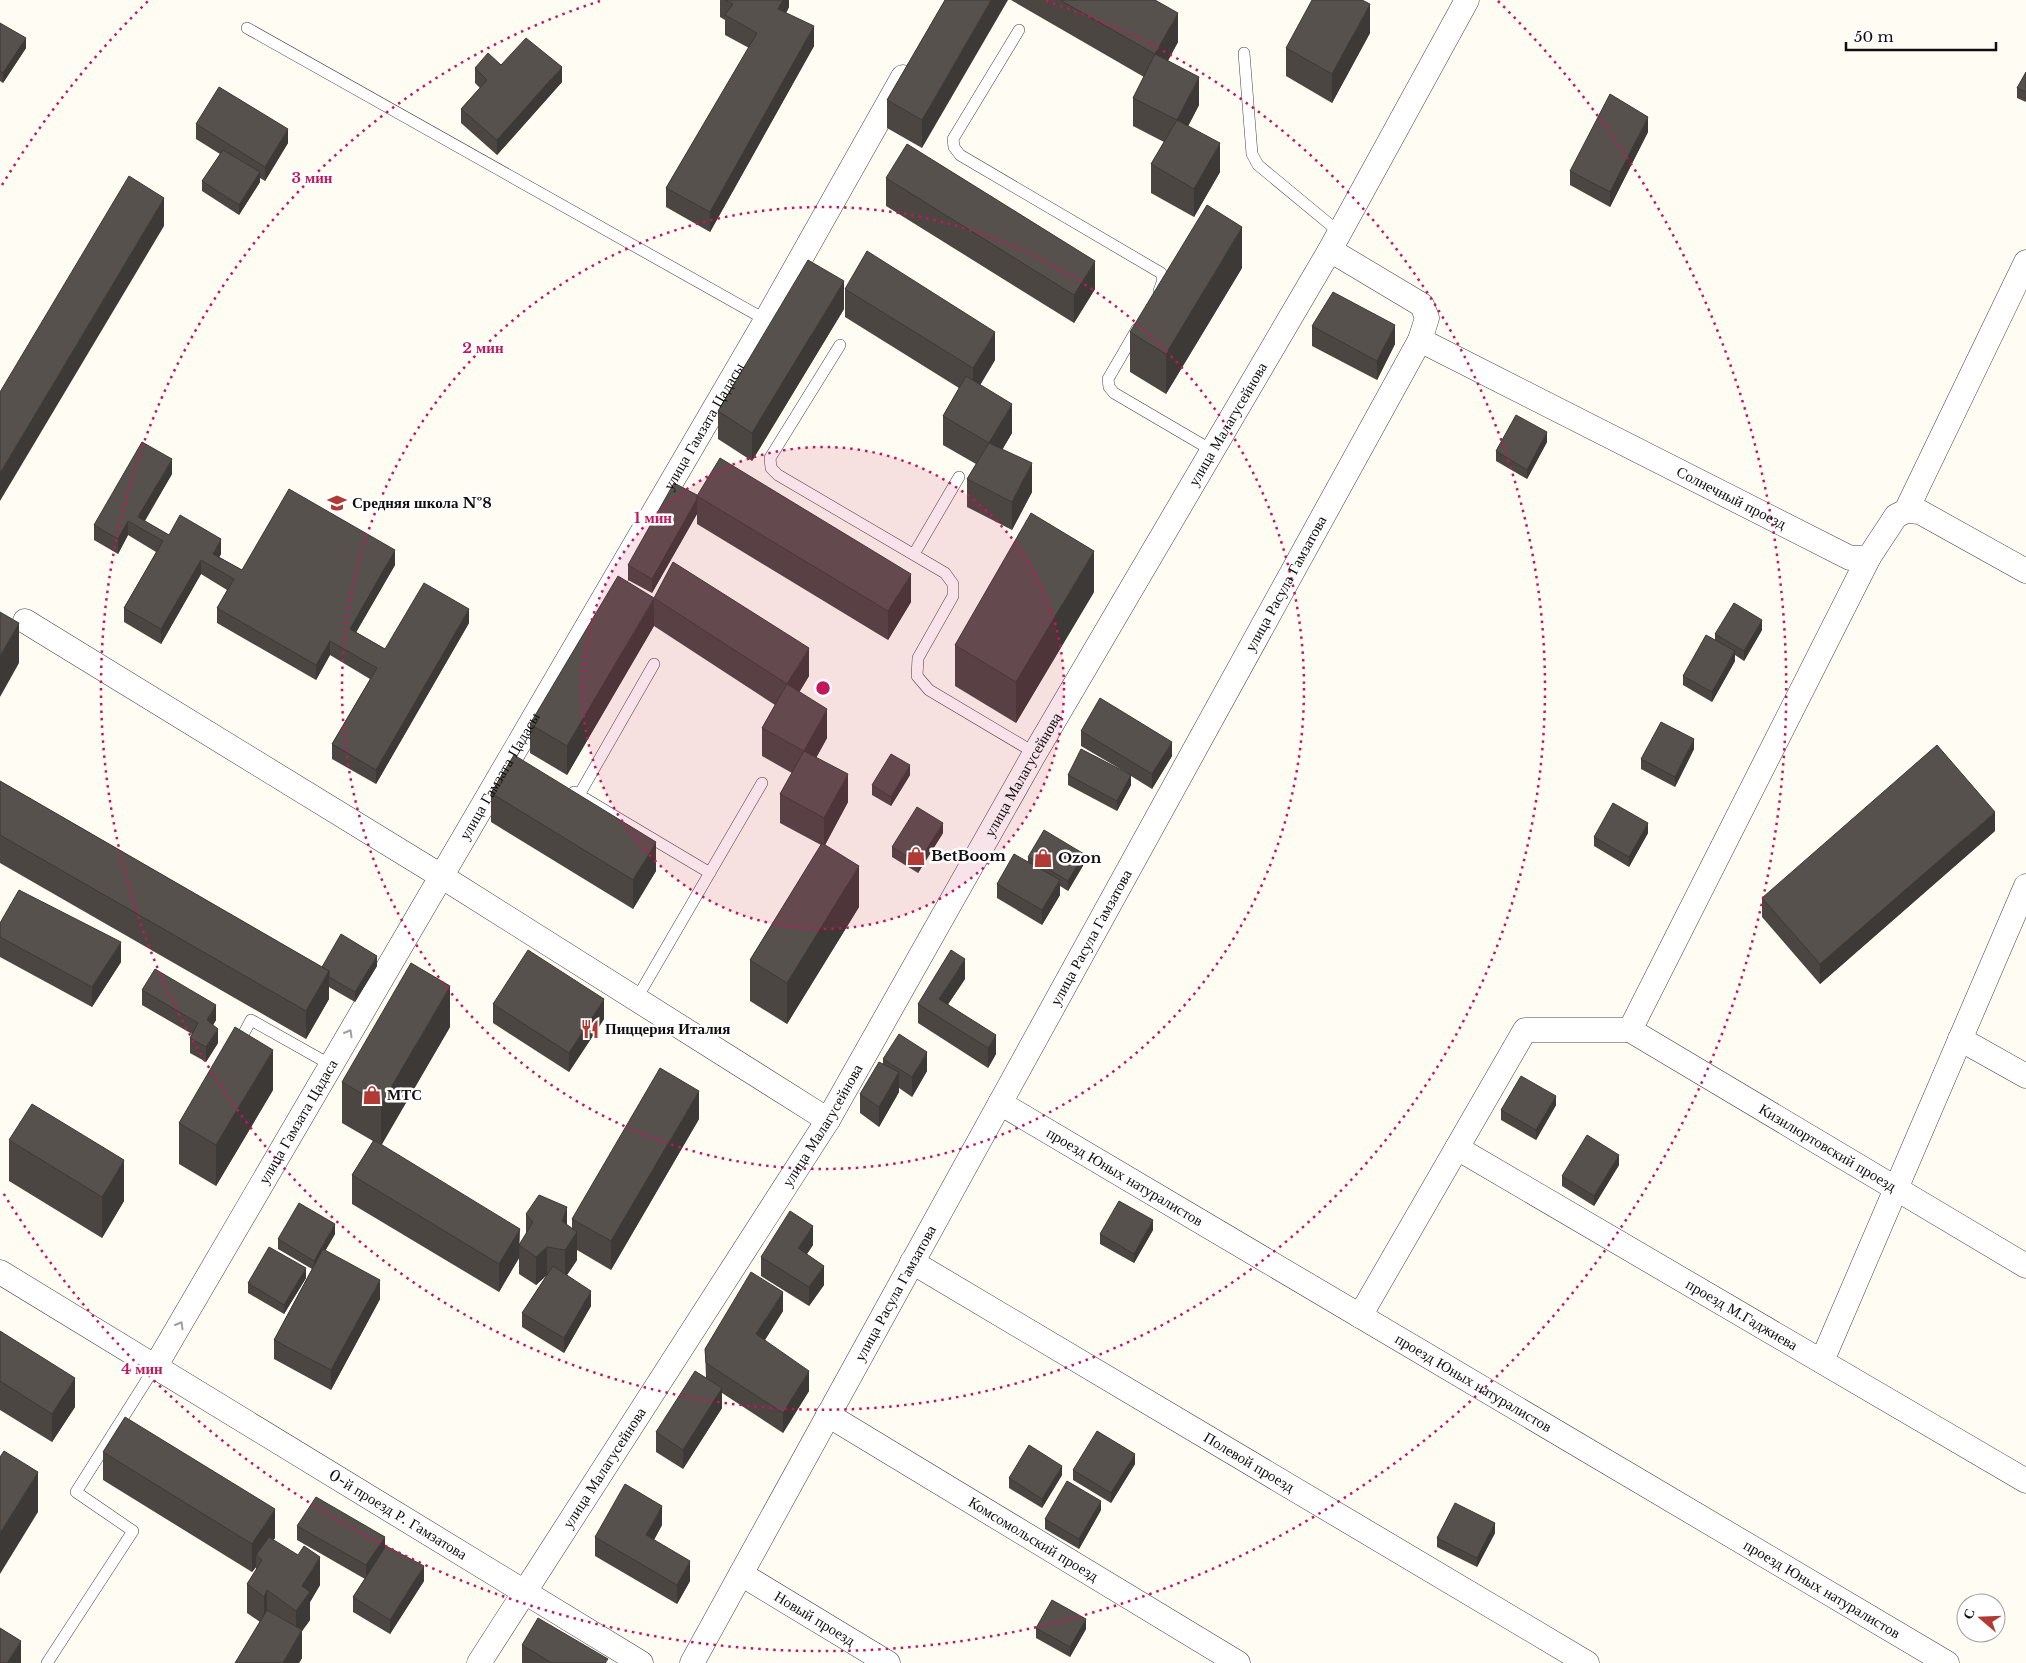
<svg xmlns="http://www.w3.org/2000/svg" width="2026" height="1663" font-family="'Libre Baskerville',serif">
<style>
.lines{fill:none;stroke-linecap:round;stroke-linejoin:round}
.lane-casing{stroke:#424242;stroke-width:12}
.street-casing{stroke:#424242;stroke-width:25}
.lane{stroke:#fff;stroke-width:11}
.street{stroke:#fff;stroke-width:24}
.wall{fill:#4b4642}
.shaded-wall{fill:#3d3936}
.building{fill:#57514d;stroke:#3d3936}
.oneway{stroke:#9f9f9f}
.ring{fill:none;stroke:#c2185b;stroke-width:2.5;stroke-dasharray:2.5 5}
.labels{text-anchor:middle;stroke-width:5;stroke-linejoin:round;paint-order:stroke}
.street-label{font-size:15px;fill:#0f0f0f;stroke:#fff}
.poi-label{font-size:15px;font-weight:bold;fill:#0f0f0f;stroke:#fff;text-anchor:start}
.centre{fill:#c2185b;stroke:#fff;stroke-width:2.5}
.ring-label{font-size:15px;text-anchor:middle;font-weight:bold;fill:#c2185b;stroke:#fff;stroke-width:5;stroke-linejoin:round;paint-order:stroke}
</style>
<rect width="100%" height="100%" fill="#fefcf3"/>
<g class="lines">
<g class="lane-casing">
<path id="lane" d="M247,28L766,320
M1019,30L953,139L954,147L960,155L1161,273L1163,280L1159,291
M1244,53L1252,154L1258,165L1339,232
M1137,329L1108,379L1109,387L1114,393L1213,451
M840,345L770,458L771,468L778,475L945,573L953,584V596L918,658L917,676L929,690L1035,753
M914,554L959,477
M574,792L710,873
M579,795L654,664
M637,998L762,783
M237,1046L251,1020L331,1065
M47,1663L133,1531L76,1492L155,1367"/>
</g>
<g class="street-casing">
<g id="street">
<path id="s1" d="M1420,340L1850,558L1869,557L1896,516L1906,511L1920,512L2026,571"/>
<path d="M1906,511L2026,262"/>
<path d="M25,621L441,876L828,1120"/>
<path id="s2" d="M1630,1030L2026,1266"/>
<path d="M1960,1039L2026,1076"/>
<path id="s3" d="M1000,1103L1947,1663"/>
<path id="s4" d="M1457,1148L2026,1481"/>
<path id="s5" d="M912,1262L1587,1663"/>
<path id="s6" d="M0,1272L641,1663"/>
<path d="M1360,1316L1525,1030H1630L1869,557"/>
<path d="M1822,1361L2026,886"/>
<path id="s7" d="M155,1367L766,320L903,77"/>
<path id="s8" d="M828,1415L1238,1663"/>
<path id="s9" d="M741,1574L888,1663"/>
<path id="s10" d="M479,1663L828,1120L1035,753L1330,250L1467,0"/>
<path id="s11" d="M692,1663L1420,340L1427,318L1422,305L1330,250"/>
</g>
</g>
<use href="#lane" class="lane"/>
<use href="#street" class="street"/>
</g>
<path class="wall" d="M720,0H789V7L786,13L814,46L710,232L666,207V188L749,48L725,35V20L720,17Z
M945,0L922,148L887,128V100Z
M1011,0H1155L1178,42L1168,61L1199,105L1188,126L1220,172L1194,217L1151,193V164L1164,142L1133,126V98L1144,77Z
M0,23L26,48L3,83L0,81Z
M1370,33L1332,103L1286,76V48Z
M501,65L562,82L497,155L461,123V109L480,88L475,83V68Z
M2026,72V102L2017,98V88Z
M196,124L288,143L265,181L260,178V182L239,215L202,191V181L220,154L196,139Z
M1648,132L1610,207L1570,185V171Z
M886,178L1095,289L1074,323L886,206Z
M1242,268L1166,394L1130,372V332Z
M845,289L995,360L980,385L1012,433L1002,450L1032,492L1012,530L967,507V479L976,464L943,445V416L959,388L845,317Z
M844,309L752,461L718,439V411Z
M1312,326L1395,344L1377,380L1312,346Z
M1547,442L1527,479L1496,461V451Z
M172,474L145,521L169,535L221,554L219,557L242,570L395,565L356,632L385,649L469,623L376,784L332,759V744L370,679L330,655L316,680L217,623V608L227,590L201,574L161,644L124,622V608L156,552L128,535L118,554L94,540V525Z
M697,495L911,602L888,640L697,524V514L652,593L628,580V565Z
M1094,592L1016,723L955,686V645Z
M654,598L809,676L799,692L827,738L816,758L848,802L825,845L859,907L787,1024L750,1001V960L821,845L780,823V794L792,773L762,756V728L775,705L654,626Z
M654,626L567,775L530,753V724Z
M1762,630L1744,661L1735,655V661L1712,702L1683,685V676L1715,640V634Z
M1081,731L1172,756L1152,789L1131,776V785L1117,811L1068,785V775L1127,773L1081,746Z
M1694,749L1675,787L1641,769V759Z
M910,775L891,806L872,795V785Z
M0,781L322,967L377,966L355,1002L329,987V999L306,1039L0,863Z
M491,793L656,871L633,909L491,822Z
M1995,831L1820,984L1762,917V898Z
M943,833L918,873L892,857V847Z
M1648,833L1629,867L1594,846V837Z
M1028,857L1084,864L1068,891L1060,886V895L1042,925L997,898V884L1028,861Z
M0,923L121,962L92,1007L0,957Z
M965,979L948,1004L996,1054L988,1068L918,1023V1004Z
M142,990L216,1020L213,1025L218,1043L206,1062L190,1053V1038L192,1034L142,1005Z
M493,1004L604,1019L569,1072L493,1023Z
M450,1027L381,1145L520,1244L526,1234V1214L567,1225L572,1229V1219L699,1119L611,1270L577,1250V1260L567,1275L591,1306L564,1353L522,1327V1313L547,1275L536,1285L519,1274V1258L499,1292L352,1204V1175L373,1141L342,1123V1082Z
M883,1059L927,1071L912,1097L899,1088V1092L879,1127L860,1113V1094L883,1064Z
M273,1090L216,1186L179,1164V1123Z
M1556,1105L1536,1140L1501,1120V1110Z
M9,1140L124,1201L102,1238L9,1181Z
M1619,1165L1594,1206L1562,1186V1176Z
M1153,1230L1134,1263L1100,1244V1234Z
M335,1234L325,1251L380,1299L331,1390L274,1359V1340L312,1269L278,1249V1239Z
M813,1245L807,1254L824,1285L809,1306L761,1276V1257Z
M306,1278L284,1314L248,1293V1283Z
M783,1311L765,1340L809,1391L783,1433L722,1393V1408L683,1469L656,1452V1432L706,1378L705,1349Z
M0,1331L75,1407L52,1442L0,1410Z
M103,1452L275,1538L273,1540L320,1585L310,1602V1620L302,1631V1658L299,1663H235L260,1622L247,1613V1584L256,1571V1567L252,1572L103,1480Z
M1135,1464L1111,1503L1073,1480V1470Z
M1062,1475L1042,1508L1009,1488V1478Z
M1101,1510L1079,1549L1045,1529V1519Z
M662,1525L654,1540L690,1581L677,1604L595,1556V1537Z
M297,1526L385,1549L424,1581L390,1634L353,1612V1597L365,1579L297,1540Z
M1495,1533L1477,1567L1437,1547V1538Z
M1036,1628L1086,1629L1070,1657L1036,1638Z
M522,1645L608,1663H522Z"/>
<path class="shaded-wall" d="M783,0H789V7L778,29V9Z
M991,0H1008L922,148V120Z
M1370,4V33L1332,103V74Z
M1178,13V42L1155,83V54Z
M814,26V46L710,232V212Z
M26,38V48L3,83V73Z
M562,67V82L497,155V140Z
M1199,77V105L1177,148V120Z
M1648,117V132L1610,207V192Z
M288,129V143L265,181V167Z
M1220,143V172L1194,217V189Z
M260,172V182L239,215V205Z
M164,198V226L0,501V473Z
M1242,227V268L1166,394V354Z
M1095,261V289L1074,323V295Z
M844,281V309L752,461V433Z
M1395,325V344L1377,380V361Z
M995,332V360L973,397V368Z
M1012,404V433L989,472V443Z
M1547,432V442L1527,479V470Z
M172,459V474L140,528L138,517Z
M1032,463V492L1012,530V502Z
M697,499V514L652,593V579Z
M128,521V535L118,554V539Z
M221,539V554L214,567L213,554Z
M395,550V565L350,643V629Z
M1094,551V592L1016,723V682Z
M201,560V574L161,644V629Z
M911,574V602L888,640V611Z
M654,598V626L567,775V746Z
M469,609V623L376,784V770Z
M1762,620V630L1744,661V651Z
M19,623V663L0,697V656Z
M330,641V655L316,680V665Z
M809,648V676L787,713V684Z
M1735,651V661L1712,702V692Z
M827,709V738L804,780V751Z
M1694,739V749L1675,787V777Z
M1172,742V756L1152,789V774Z
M910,765V775L891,806V797Z
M848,774V802L824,847V818Z
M1131,775V785L1117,811V801Z
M1995,812V831L1820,984V964Z
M943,823V833L918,873V863Z
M1648,823V833L1629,867V857Z
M656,842V871L633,909V880Z
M1084,854V864L1068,891V881Z
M859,866V907L787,1024V983Z
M1060,880V895L1042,925V910Z
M121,942V962L92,1007V987Z
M377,956V966L355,1002V992Z
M965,959V979L939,1018V999Z
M329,971V999L306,1039V1011Z
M450,986V1027L381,1146V1105Z
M604,999V1019L569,1072V1053Z
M216,1005V1020L207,1035V1020Z
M218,1029V1043L206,1062V1047Z
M996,1035V1054L988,1068V1048Z
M273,1050V1090L216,1186V1145Z
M927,1052V1071L912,1097V1077Z
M899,1072V1092L879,1127V1107Z
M699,1091V1119L611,1270V1241Z
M1556,1096V1105L1536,1140V1130Z
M1619,1155V1165L1594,1206V1196Z
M124,1160V1201L102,1238V1197Z
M567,1207V1236L562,1221Z
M1153,1220V1230L1134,1263V1254Z
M335,1224V1234L314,1270V1261Z
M813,1226V1245L798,1267V1248Z
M520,1229L519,1258L499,1292V1264Z
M577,1232V1260L565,1278V1250Z
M547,1247V1275L536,1285V1257Z
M824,1266V1285L809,1306V1287Z
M306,1268V1278L284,1314V1305Z
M380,1280V1299L331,1390V1370Z
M591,1291V1306L564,1353V1338Z
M783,1292V1311L756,1354V1334Z
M809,1371V1391L783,1433V1413Z
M75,1378V1407L52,1442V1414Z
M722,1388V1408L683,1469V1450Z
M1135,1454V1464L1111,1503V1493Z
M1062,1466V1475L1042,1508V1499Z
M38,1472V1512L0,1574V1533Z
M1101,1501V1510L1079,1549V1539Z
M662,1506V1525L646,1554V1535Z
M275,1509V1538L261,1559L256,1555V1567L252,1572V1544Z
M1495,1523V1533L1477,1567V1558Z
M385,1537V1551L366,1580V1565Z
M320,1557V1585L310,1602V1620L302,1631V1658L299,1663H283L296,1639V1611L302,1586Z
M690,1561V1581L677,1604V1585Z
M424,1566V1581L390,1634V1620Z
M267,1590V1619L264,1626V1597Z
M1086,1619V1629L1070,1657V1647Z
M21,1641V1663H7Z"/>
<path class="building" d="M725,0H783L778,9L814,26L710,212L666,188L757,33L725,15L733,4Z
M945,0H991L922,120L887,100Z
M1060,0H1155L1178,13L1155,54Z
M1312,0H1362L1370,4L1332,74L1286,48Z
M0,23L26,38L3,73L0,71Z
M526,38L562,67L497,140L461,109L487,80L475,68L488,53L501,65Z
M1155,54L1199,77L1177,120L1133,98Z
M2026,72V92L2017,88Z
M219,87L288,129L265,167L196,124Z
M1610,94L1648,117L1610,192L1570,171Z
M1177,120L1220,143L1194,189L1151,164Z
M907,144L1095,261L1074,295L886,178Z
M223,150L260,172L239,205L202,181Z
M129,176L164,198L0,473V392Z
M1207,205L1242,227L1166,354L1130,332Z
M867,251L995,332L973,368L845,289Z
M808,260L844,281L752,433L718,411Z
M1333,292L1395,325L1377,361L1312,326Z
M966,376L1012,404L989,443L943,416Z
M1516,415L1547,432L1527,470L1496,451Z
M142,442L172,459L138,517L169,535L180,515L221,539L213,554L242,570L289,489L395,550L350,629L385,649L424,583L469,609L376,770L332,744L377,668L330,641L316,665L217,608L234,579L201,560L161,629L124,608L163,541L128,521L118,539L94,525Z
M989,443L1032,463L1012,502L967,479Z
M720,458L911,574L888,611L697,496Z
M674,483L697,495V499L652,579L628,565Z
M1031,513L1094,551L1016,682L955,645Z
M673,562L809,648L787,684L654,598Z
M618,576L654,598L567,746L530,724Z
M1734,603L1762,620L1744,651L1715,634Z
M0,612L19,623L0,656Z
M1706,635L1735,651L1712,692L1683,676Z
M787,684L827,709L804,751L848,774L824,818L780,794L804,751L762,728Z
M1100,698L1172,742L1152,774L1081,731Z
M1661,722L1694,739L1675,777L1641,759Z
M1937,745L1995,812L1820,964L1762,898Z
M1081,749L1131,775L1117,801L1068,775Z
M891,754L910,765L891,797L872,785Z
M514,755L656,842L633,880L491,793Z
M0,781L329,971L306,1011L0,835Z
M1613,803L1648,823L1629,857L1594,837Z
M917,807L943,823L918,863L892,847Z
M1044,830L1084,854L1068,881L1028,857Z
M822,843L859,866L787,983L750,960Z
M1014,854L1060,880L1042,910L997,884Z
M19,890L121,942L92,987L0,937V923Z
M341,934L377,956L355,992L329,977V971L322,967Z
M528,950L604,999L569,1053L493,1004Z
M951,950L965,959L939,999L996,1035L988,1048L918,1004Z
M411,963L450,986L381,1105L342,1082Z
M155,969L216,1005L207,1020L218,1029L206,1047L190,1038L198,1023L142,990Z
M235,1027L273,1050L216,1145L179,1123Z
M899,1034L927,1052L912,1077L883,1059Z
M879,1062L899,1072L879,1107L860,1094Z
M660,1068L699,1091L611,1241L572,1219Z
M1521,1076L1556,1096L1536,1130L1501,1110Z
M32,1104L124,1160L102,1197L9,1140Z
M1587,1135L1619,1155L1594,1196L1562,1176Z
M374,1140L520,1229L499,1264L352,1175Z
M539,1195L567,1207L562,1221L577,1232L565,1250L547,1247L536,1257L519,1245L533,1222L526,1214Z
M1119,1201L1153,1220L1134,1254L1100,1234Z
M299,1203L335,1224L314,1261L278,1239Z
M790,1211L813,1226L798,1248L824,1266L809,1287L761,1257Z
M269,1247L306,1268L284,1305L248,1283Z
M323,1249L380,1280L331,1370L274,1340Z
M553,1266L591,1291L564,1338L522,1313Z
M751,1272L783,1292L756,1334L809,1371L783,1413L706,1363L705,1349Z
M0,1331L75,1378L52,1414L0,1381Z
M695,1371L722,1388L683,1450L656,1432Z
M125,1417L275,1509L252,1544L103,1452Z
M1097,1431L1135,1454L1111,1493L1073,1470Z
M1029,1445L1062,1466L1042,1499L1009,1478Z
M4,1451L38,1472L0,1533V1457Z
M1067,1481L1101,1501L1079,1539L1045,1519Z
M625,1484L662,1506L646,1535L690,1561L677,1585L595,1537Z
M316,1497L385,1537L366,1565L297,1526Z
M1455,1503L1495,1523L1477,1558L1437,1538Z
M269,1537L298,1555L304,1546L320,1557L302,1586L310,1592L296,1611L267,1590L264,1597L247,1584L262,1560L256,1555Z
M386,1546L424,1566L390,1620L353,1597Z
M1052,1600L1086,1619L1070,1647L1036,1628Z
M267,1610L302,1630L283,1663H235Z
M538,1618L608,1659L605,1663H552L522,1645Z
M0,1628L21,1641L7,1663H0Z"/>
<defs><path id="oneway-chevron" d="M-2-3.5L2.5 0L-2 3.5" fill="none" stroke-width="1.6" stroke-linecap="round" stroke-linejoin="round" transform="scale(1.25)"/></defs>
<g class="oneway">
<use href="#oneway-chevron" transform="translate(349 1033) rotate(-60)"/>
<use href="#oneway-chevron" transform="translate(180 1325) rotate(-60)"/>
</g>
<circle cx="823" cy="688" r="241" fill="#c2185b" fill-opacity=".12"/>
<g class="ring">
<circle cx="823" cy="688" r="241"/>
<circle cx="823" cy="688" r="481"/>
<path d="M1046 1A722 722 0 1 1 600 1"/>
<path d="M2 185A963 963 0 0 1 148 1M1498 1A963 963 0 1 1 2 1191"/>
</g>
<defs>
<g id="school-bare" transform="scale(1.5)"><path d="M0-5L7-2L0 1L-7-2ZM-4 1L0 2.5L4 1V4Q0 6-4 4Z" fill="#b23a35" stroke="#fff" stroke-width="2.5" paint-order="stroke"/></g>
<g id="shop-bare" transform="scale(1.5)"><path d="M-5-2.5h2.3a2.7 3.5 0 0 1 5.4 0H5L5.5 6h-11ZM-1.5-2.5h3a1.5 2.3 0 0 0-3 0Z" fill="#b23a35" stroke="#fff" stroke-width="2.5" paint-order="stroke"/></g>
<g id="restaurant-bare" transform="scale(1.5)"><path d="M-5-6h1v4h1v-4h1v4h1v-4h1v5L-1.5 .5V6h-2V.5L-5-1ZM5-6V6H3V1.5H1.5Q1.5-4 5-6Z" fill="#b23a35" stroke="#fff" stroke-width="2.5" paint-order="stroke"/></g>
</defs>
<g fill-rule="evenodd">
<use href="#school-bare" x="337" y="503"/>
<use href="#shop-bare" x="916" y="856"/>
<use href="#shop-bare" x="1043" y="858"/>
<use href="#restaurant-bare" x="590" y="1029"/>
<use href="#shop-bare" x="372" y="1095"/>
</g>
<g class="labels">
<g class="street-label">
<text dy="5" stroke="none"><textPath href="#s10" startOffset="1448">улица Малагусейнова</textPath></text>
<text dy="5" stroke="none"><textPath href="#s7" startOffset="1089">улица Гамзата Цадасы</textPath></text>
<text dy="5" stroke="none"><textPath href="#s1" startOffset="349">Солнечный проезд</textPath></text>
<text dy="5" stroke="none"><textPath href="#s11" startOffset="1232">улица Расула Гамзатова</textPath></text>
<text dy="5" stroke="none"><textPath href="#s10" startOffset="1042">улица Малагусейнова</textPath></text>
<text dy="5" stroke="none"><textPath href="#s7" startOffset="684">улица Гамзата Цадасы</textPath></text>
<text dy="5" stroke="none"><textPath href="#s11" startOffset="828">улица Расула Гамзатова</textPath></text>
<text dy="5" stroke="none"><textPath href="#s7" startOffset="284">улица Гамзата Цадаса</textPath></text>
<text dy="5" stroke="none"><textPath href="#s10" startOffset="638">улица Малагусейнова</textPath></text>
<text dy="5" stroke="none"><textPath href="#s2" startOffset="230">Кизилюртовский проезд</textPath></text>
<text dy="5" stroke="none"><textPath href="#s3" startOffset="145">проезд Юных натуралистов</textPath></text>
<text dy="5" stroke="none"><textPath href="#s11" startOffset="422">улица Расула Гамзатова</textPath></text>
<text dy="5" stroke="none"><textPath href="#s4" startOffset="330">проезд М.Гаджиева</textPath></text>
<text dy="5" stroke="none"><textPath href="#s3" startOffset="550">проезд Юных натуралистов</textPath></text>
<text dy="5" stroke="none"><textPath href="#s5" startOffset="392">Полевой проезд</textPath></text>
<text dy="5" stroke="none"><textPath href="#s10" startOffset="232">улица Малагусейнова</textPath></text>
<text dy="5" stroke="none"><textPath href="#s6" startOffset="466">0-й проезд Р. Гамзатова</textPath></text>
<text dy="5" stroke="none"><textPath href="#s8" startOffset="240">Комсомольский проезд</textPath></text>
<text dy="5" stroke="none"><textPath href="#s3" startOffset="955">проезд Юных натуралистов</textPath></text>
<text dy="5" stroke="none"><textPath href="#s9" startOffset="86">Новый проезд</textPath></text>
</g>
<g class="poi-label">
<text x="352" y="508">Средняя школа №8</text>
<text x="931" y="861">BetBoom</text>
<text x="1058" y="863">Ozon</text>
<text x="605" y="1034">Пиццерия Италия</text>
<text x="387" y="1100">МТС</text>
</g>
</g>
<circle cx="823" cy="688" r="8" class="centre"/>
<g class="ring-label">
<text x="312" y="183">3 мин</text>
<text x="483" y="353">2 мин</text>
<text x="653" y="523">1 мин</text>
<text x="142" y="1374">4 мин</text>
</g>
<g transform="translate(1981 1618) rotate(289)"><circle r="24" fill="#ffffff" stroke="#9f9f9f"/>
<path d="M0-4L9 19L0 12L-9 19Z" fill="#b23a35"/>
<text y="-8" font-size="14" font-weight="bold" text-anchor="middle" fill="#0f0f0f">С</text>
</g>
<path d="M1846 42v8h150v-8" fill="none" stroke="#0f0f0f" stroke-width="2.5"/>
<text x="1854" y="42" font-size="15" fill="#0f0f0f" stroke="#ffffff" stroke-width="4" paint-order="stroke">50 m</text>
</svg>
